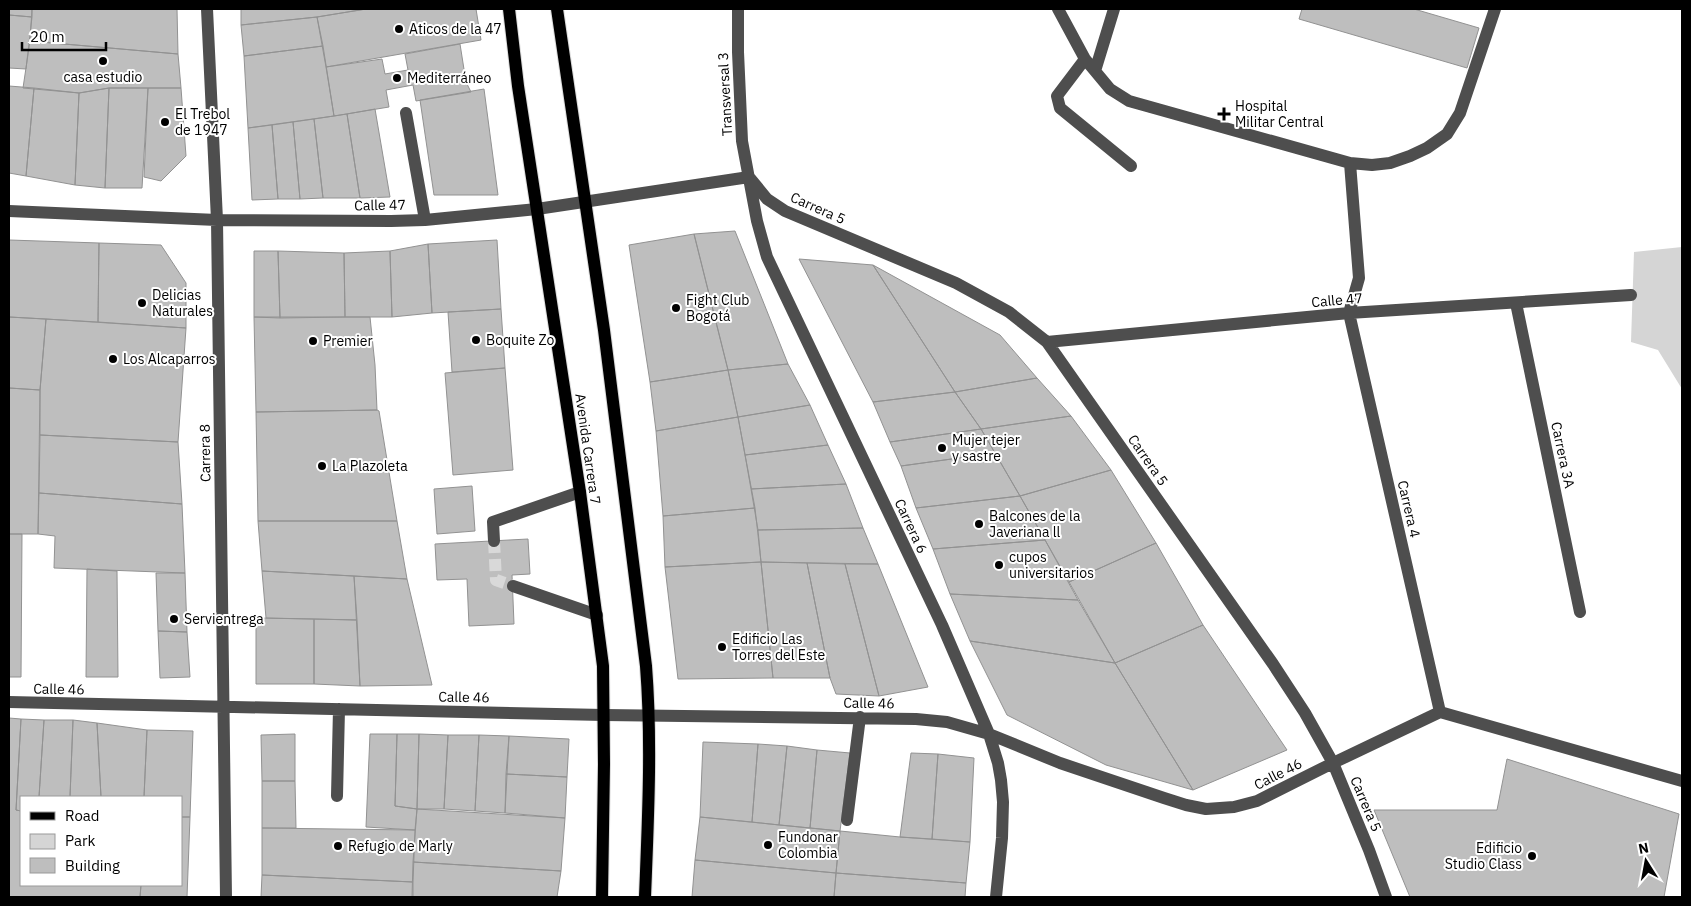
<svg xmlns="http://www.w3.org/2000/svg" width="1691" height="906" font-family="'IBM Plex Sans',sans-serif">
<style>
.green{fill:#d5d5d5}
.building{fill:#bebebe;stroke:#929292}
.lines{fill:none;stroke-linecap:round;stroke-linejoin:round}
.minor-tunnel{stroke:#d9d9d9;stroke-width:12;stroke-dasharray:12 6;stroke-linecap:butt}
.major-casing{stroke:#dbdbdb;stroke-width:14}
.minor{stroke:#4e4e4e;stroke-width:12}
.major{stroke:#000;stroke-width:12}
.poi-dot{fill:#000;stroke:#fff;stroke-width:2}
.labels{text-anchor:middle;stroke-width:4;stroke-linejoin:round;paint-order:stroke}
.poi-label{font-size:14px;fill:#000;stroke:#fff;text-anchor:start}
.street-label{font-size:14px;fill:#000;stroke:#fff}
</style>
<rect width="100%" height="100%" fill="#fff"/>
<path class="green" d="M1682,247V389L1658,350L1631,342L1634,252Z"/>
<path class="building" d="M9,9H32V17L9,15Z
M32,9H177L178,54L30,41Z
M241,9H366L317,17L241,25Z
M366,9H476L481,40L326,67L317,17Z
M1302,9H1414L1479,28L1467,68L1299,19Z
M9,15L32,17L26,69L9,68Z
M317,17L323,46L244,56L241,25Z
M30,41L178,54L181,88H109L79,93L23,88Z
M460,44L466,82L471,92L416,101L413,85L386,90L389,107L334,116L326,67L382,59L385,74L408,70L405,54Z
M323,46L334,116L248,128L244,56Z
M9,86L34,88L26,176L9,173Z
M34,88L79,93L75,185L26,176Z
M109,88L105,188L75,185L79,93Z
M109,88H148L142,188H105Z
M148,88H181L186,156L161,181L144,177Z
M484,89L498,195H434L420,100Z
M375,109L390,197L360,198L347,114Z
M347,114L360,198H323L314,119Z
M314,119L323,198L300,199L293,122Z
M293,122L300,199H278L272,125Z
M272,125L278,199L252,200L248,128Z
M735,231L788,364L728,370L694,234Z
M694,234L728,370L650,382L629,245Z
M9,240L99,243L98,322L9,317Z
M497,240L501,309L432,313L428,244Z
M99,243L161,245L186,283V328L98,322Z
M428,244L432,313L392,317L390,251Z
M254,251H278L280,318L254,317Z
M278,251L344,253L345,317L280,318Z
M390,251L392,317H345L344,253Z
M799,259L873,265L955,392L873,402Z
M873,265L1000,335L1037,378L955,392Z
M501,309L505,368L452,372L448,312Z
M9,317L46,319L40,390L9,388Z
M254,317H370L375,365L377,410L256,412Z
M46,319L186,328L178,442L40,435V390Z
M788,364L810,405L738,417L728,370Z
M505,368L513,470L453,475L445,373Z
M728,370L738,417L656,431L650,382Z
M1037,378L1071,416L981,429L955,392Z
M9,388L40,390L38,534H9Z
M955,392L981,429L890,442L873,402Z
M810,405L828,445L745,455L738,417Z
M377,410L379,411L397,521H258L256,412Z
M1071,416L1111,470L1020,496L981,429Z
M738,417L755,508L663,516L656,431Z
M981,429L995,453L901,466L890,442Z
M40,435L178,442L182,504L39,493Z
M828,445L846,484L751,489L745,455Z
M995,453L1020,496L916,508L901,466Z
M1111,470L1156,543L1069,582L1020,496Z
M846,484L863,528L758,530L751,489Z
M472,486L475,531L437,534L434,489Z
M39,493L182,504L185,573L54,568L55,536L38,534Z
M1020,496L1045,540L933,549L916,508Z
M755,508L761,562L665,567L663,516Z
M258,521H397L407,579L262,571Z
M863,528L878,564L761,562L758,530Z
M9,534H22L21,677H9Z
M528,539L530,574L512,575L514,624L469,626L467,579L437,580L435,544Z
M1045,540L1078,600L950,594L933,549Z
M1156,543L1203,625L1115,663L1069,582Z
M761,562L773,678L678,679L665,567Z
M761,562L807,563L830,678H773Z
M807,563L845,564L879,696L836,694L830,678Z
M845,564H878L928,687L879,696Z
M87,569L117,571L118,677H86Z
M262,571L354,576L357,620L266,618Z
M156,573H185L187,632L158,631Z
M354,576L407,579L432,685L360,686Z
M950,594L1078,600L1115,663L970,641Z
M256,618L314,619V684H256Z
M314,619L357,620L360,686L314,684Z
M1203,625L1287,750L1193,790L1115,663Z
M158,631L187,632L190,677L160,678Z
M970,641L1115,663L1193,790L1106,765L1007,715Z
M9,718L21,719L16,810L21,811V885H141L140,897H9Z
M21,719L44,720L39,797H21V811L16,810Z
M44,720H73L70,797H39Z
M73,720L97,723L101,797H70Z
M97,723L147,730L144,797H101Z
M147,730L193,731L190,817H181V797H144Z
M295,734V781H262L261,735Z
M370,734H397L395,806L417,809L415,830L366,827Z
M397,734H419L417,809L395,806Z
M419,734L448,735L444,809H417Z
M448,735H479L475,811L444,809Z
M479,735L509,736L505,813L475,811Z
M509,736L569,739L567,777L506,774Z
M703,742L758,744L752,822L700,817Z
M758,744L787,746L779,825L752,822Z
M787,746L817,750L810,828L779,825Z
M817,750L850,753L840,831L810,828Z
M911,753L938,754L932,839L900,837Z
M938,754L974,758L970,842L932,839Z
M1507,759L1679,814L1664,897H1410L1374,810H1497Z
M506,774L567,777L565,818L505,813Z
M262,781H295L296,828H262Z
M417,809L565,818L561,871L413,862Z
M181,817H190L187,897H140L141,885H181Z
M700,817L840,831L836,873L695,860Z
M262,828L415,830L413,882L262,875Z
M840,831L900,837L970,842L966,883L836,873Z
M695,860L836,873L834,897H692Z
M413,862L561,871L557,897H412Z
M836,873L966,883L965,897H834Z
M262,875L413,882V897H261Z"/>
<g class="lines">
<path class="minor-tunnel" d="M494,541L496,580L513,586"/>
<g class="major-casing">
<path id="major" d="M509,9L518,86L580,492L603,666L604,764L602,897
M557,9L604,330L646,666C652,743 648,820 645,897"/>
</g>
<path class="minor" d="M207,9L217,220L226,897
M738,9V52L742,141L757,221L767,257L942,625L989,734L998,763L1001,780L1003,802L1002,838L996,897
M1058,9L1085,59L1110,89L1129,101L1350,163L1372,165L1390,163L1410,156L1427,148L1447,134L1460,113L1495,9
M1085,59L1057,96L1060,108L1131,166
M1095,71L1114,9
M406,113L425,220
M1350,163L1359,278L1349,313L1440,712
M749,177L767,199L785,211L956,283L1009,312L1047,342L1273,664L1305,713L1333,763L1369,850L1386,897
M9,211L217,220L391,221L425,220L537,209L749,177
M1516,303L1580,612
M1047,342L1349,313L1631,295
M494,541L493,522L580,492
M513,586L597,615
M9,702L604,715L916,719L947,722L989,734L1060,763L1164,798L1186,805L1206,809L1234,807L1257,801L1333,763L1440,712L1682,781
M337,796L339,709
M847,820L860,717"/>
<use href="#major" class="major"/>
</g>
<g class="poi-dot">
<circle cx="399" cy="29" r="5"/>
<circle cx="103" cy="61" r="5"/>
<circle cx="397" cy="78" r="5"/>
<path d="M1221.5 106.5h5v5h5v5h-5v5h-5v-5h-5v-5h5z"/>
<circle cx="165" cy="122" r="5"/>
<circle cx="142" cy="303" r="5"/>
<circle cx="676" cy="308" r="5"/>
<circle cx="476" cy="340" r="5"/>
<circle cx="313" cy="341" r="5"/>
<circle cx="113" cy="359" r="5"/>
<circle cx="942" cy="448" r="5"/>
<circle cx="322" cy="466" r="5"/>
<circle cx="979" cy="524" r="5"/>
<circle cx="999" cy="565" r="5"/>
<circle cx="174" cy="619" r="5"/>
<circle cx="722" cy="647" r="5"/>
<circle cx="768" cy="845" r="5"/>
<circle cx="338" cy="846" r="5"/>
<circle cx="1532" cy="856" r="5"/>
</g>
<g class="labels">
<g class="poi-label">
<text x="409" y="34">Aticos de la 47</text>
<text x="103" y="82" text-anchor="middle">casa estudio</text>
<text x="407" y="83">Mediterráneo</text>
<text x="1235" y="111">Hospital<tspan x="1235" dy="16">Militar Central</tspan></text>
<text x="175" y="119">El Trebol<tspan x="175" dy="16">de 1947</tspan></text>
<text x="152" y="300">Delicias<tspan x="152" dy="16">Naturales</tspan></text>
<text x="686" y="305">Fight Club<tspan x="686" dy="16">Bogotá</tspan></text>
<text x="486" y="345">Boquite Zo</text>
<text x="323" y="346">Premier</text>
<text x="123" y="364">Los Alcaparros</text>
<text x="952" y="445">Mujer tejer<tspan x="952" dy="16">y sastre</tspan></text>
<text x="332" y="471">La Plazoleta</text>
<text x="989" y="521">Balcones de la<tspan x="989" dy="16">Javeriana ll</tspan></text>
<text x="1009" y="562">cupos<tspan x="1009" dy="16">universitarios</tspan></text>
<text x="184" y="624">Servientrega</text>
<text x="732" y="644">Edificio Las<tspan x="732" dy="16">Torres del Este</tspan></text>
<text x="778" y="842">Fundonar<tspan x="778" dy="16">Colombia</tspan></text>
<text x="348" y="851">Refugio de Marly</text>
<text x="1522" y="853" text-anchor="end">Edificio<tspan x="1522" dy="16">Studio Class</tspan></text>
</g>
<g class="street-label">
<text transform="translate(725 94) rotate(-93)" y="5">Transversal 3</text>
<text transform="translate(380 205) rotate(-1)" y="5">Calle 47</text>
<text transform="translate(818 208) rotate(24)" y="5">Carrera 5</text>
<text transform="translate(1337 300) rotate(-5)" y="5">Calle 47</text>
<text transform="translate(588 449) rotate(82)" y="5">Avenida Carrera 7</text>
<text transform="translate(205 453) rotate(-91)" y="5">Carrera 8</text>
<text transform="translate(1563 455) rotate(78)" y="5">Carrera 3A</text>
<text transform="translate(1148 460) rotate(55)" y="5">Carrera 5</text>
<text transform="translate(1409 509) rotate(77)" y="5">Carrera 4</text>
<text transform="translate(911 526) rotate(65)" y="5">Carrera 6</text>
<text transform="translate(59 689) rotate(1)" y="5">Calle 46</text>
<text transform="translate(464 697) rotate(1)" y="5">Calle 46</text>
<text transform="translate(869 703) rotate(1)" y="5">Calle 46</text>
<text transform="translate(1278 774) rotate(-27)" y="5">Calle 46</text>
<text transform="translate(1366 804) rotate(67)" y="5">Carrera 5</text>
</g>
</g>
<rect width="1691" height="906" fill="none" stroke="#000000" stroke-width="20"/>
<rect x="20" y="796" width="162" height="90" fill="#ffffff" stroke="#999999"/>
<rect x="30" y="812" width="25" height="8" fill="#000000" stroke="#999999"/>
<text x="65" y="821" font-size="15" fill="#000000">Road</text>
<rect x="30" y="834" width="25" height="15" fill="#d5d5d5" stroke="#999999"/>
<text x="65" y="846" font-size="15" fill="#000000">Park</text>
<rect x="30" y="858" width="25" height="15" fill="#bebebe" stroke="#999999"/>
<text x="65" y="871" font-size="15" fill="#000000">Building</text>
<g transform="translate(1646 861) rotate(349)" stroke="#ffffff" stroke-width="4" paint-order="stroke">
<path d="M0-4L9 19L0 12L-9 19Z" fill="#000000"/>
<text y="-8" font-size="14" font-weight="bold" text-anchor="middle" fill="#000000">N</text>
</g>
<path d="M22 42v8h84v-8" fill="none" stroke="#000000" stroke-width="2.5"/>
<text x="30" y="42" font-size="15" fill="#000000" stroke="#ffffff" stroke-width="4" paint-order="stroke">20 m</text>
</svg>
